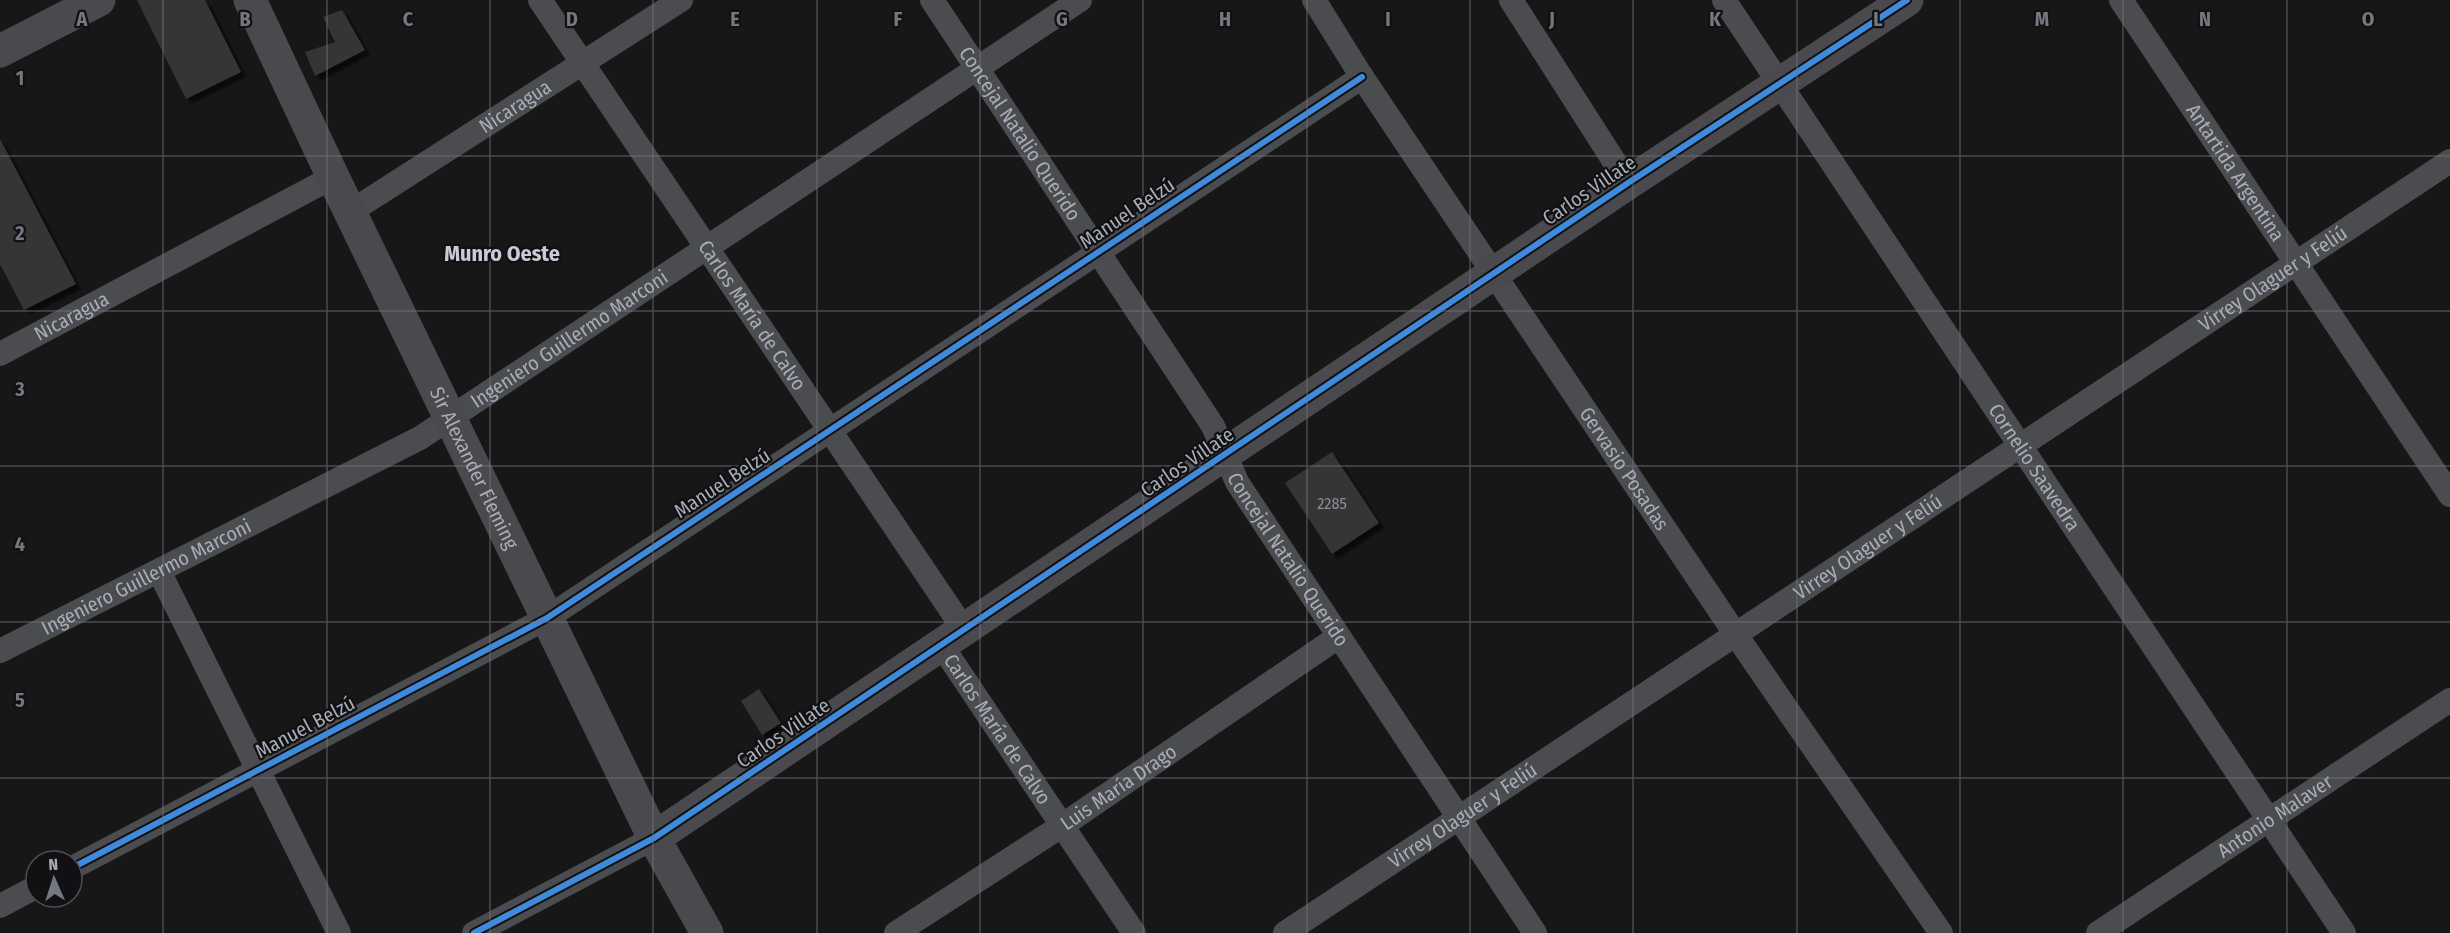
<svg xmlns="http://www.w3.org/2000/svg" width="2450" height="933" font-family="'Fira Sans Condensed',sans-serif">
<style>
.building{fill:#353536;filter:url(#shadow)}
.lines{fill:none;stroke-linecap:round;stroke-linejoin:round}
.street{stroke:#4b4c50;stroke-width:24}
.secondary{stroke:#4a4a4e;stroke-width:33}
.cycleway-casing{stroke:#111113;stroke-width:10}
.cycleway{stroke:#408adc;stroke-width:6}
.grid{fill:none;stroke:#757880;stroke-width:1.5;stroke-opacity:0.55}
.labels{text-anchor:middle;stroke-width:4.5;stroke-linejoin:round;paint-order:stroke}
.number-label{font-size:16px;fill:#8b8f98}
.street-label{font-size:20px;fill:#a8adb8;stroke:#111113}
.quarter-label{font-size:22px;font-weight:bold;fill:#c9ccd4;stroke:#111113}
.grid-label{font-size:20px;text-anchor:middle;font-weight:bold;fill:#757880;stroke:#111113;stroke-width:4.5;stroke-linejoin:round;paint-order:stroke}
</style>
<defs>
<filter id="shadow"><feDropShadow dx="5" dy="5" stdDeviation="1.5" flood-color="#0009"/></filter>
</defs>
<rect width="100%" height="100%" fill="#171717"/>
<path class="building" d="M137,0H205L241,72L186,99Z
M342,10L365,50L315,76L305,52L335,42L323,17Z
M0,139L76,284L24,310L0,264Z
M1332,452L1379,523L1332,554L1285,483Z
M759,689L781,723L762,735L741,701Z"/>
<g class="lines">
<g class="street">
<path id="s1" d="M540,0L965,631"/>
<path id="s2" d="M932,0L1213,426L1237,482L1535,933"/>
<path id="s3" d="M1314,0L1362,77L1736,635L1941,933"/>
<path d="M1511,0L1628,183"/>
<path id="s4" d="M1724,0L2344,933"/>
<path id="s5" d="M2121,0L2450,495"/>
<path id="s6" d="M350,212L681,0"/>
<path id="s7" d="M0,354L333,177"/>
<path d="M159,571L339,933"/>
<path id="s8" d="M942,646L1134,933"/>
<path id="s9" d="M0,651L420,438L1080,0"/>
<path d="M72,868L547,618L1362,77"/>
<path d="M0,906L36,887"/>
<path d="M474,933L654,838"/>
<path id="s10" d="M896,933L1063,825L1338,637"/>
<path id="s11" d="M1285,933L2450,161"/>
<path id="s12" d="M2098,933L2450,700"/>
</g>
<g class="secondary">
<path id="s13" d="M250,0L333,177L654,838L707,933"/>
<path d="M0,51L99,0"/>
<path d="M654,838L1628,183L1907,0"/>
</g>
<g class="cycleway-casing">
<path id="cycleway" d="M72,868L547,618L1362,77
M474,933L654,838L1628,183L1907,0"/>
</g>
<use href="#cycleway" class="cycleway"/>
</g>
<path class="grid" d="M163,0V933M327,0V933M490,0V933M653,0V933M817,0V933M980,0V933M1143,0V933M1307,0V933M1470,0V933M1633,0V933M1797,0V933M1960,0V933M2123,0V933M2287,0V933M0,156H2450M0,311H2450M0,466H2450M0,622H2450M0,778H2450"/>
<g class="labels">
<g class="number-label">
<text x="1332" y="509">2285</text>
</g>
<g class="street-label">
<text dy="7" stroke="none"><textPath href="#s6" startOffset="196">Nicaragua</textPath></text>
<text dy="7" stroke="none"><textPath href="#s2" startOffset="160">Concejal Natalio Querido</textPath></text>
<text dy="7" stroke="none"><textPath href="#s5" startOffset="207">Antartida Argentina</textPath></text>
<text transform="translate(1589 190) rotate(-34)" y="7">Carlos Villate</text>
<text transform="translate(1127 213) rotate(-34)" y="7">Manuel Belzú</text>
<text dy="7" stroke="none"><textPath href="#s11" startOffset="1185">Virrey Olaguer y Feliú</textPath></text>
<text dy="7" stroke="none"><textPath href="#s1" startOffset="380">Carlos María de Calvo</textPath></text>
<text dy="7" stroke="none"><textPath href="#s7" startOffset="81">Nicaragua</textPath></text>
<text dy="7" stroke="none"><textPath href="#s9" startOffset="650">Ingeniero Guillermo Marconi</textPath></text>
<text transform="translate(1187 462) rotate(-34)" y="7">Carlos Villate</text>
<text dy="7" stroke="none"><textPath href="#s4" startOffset="561">Cornelio Saavedra</textPath></text>
<text dy="7" stroke="none"><textPath href="#s13" startOffset="519">Sir Alexander Fleming</textPath></text>
<text dy="7" stroke="none"><textPath href="#s3" startOffset="562">Gervasio Posadas</textPath></text>
<text transform="translate(722 483) rotate(-33)" y="7">Manuel Belzú</text>
<text dy="7" stroke="none"><textPath href="#s11" startOffset="699">Virrey Olaguer y Feliú</textPath></text>
<text dy="7" stroke="none"><textPath href="#s2" startOffset="664">Concejal Natalio Querido</textPath></text>
<text dy="7" stroke="none"><textPath href="#s9" startOffset="164">Ingeniero Guillermo Marconi</textPath></text>
<text transform="translate(305 727) rotate(-28)" y="7">Manuel Belzú</text>
<text dy="7" stroke="none"><textPath href="#s8" startOffset="100">Carlos María de Calvo</textPath></text>
<text transform="translate(783 733) rotate(-34)" y="7">Carlos Villate</text>
<text dy="7" stroke="none"><textPath href="#s10" startOffset="266">Luis María Drago</textPath></text>
<text dy="7" stroke="none"><textPath href="#s11" startOffset="213">Virrey Olaguer y Feliú</textPath></text>
<text dy="7" stroke="none"><textPath href="#s12" startOffset="212">Antonio Malaver</textPath></text>
</g>
<g class="quarter-label">
<text x="502" y="261">Munro Oeste</text>
</g>
</g>
<g class="grid-label">
<text x="82" y="26">A</text>
<text x="245" y="26">B</text>
<text x="408" y="26">C</text>
<text x="572" y="26">D</text>
<text x="735" y="26">E</text>
<text x="898" y="26">F</text>
<text x="1062" y="26">G</text>
<text x="1225" y="26">H</text>
<text x="1388" y="26">I</text>
<text x="1552" y="26">J</text>
<text x="1715" y="26">K</text>
<text x="1878" y="26">L</text>
<text x="2042" y="26">M</text>
<text x="2205" y="26">N</text>
<text x="2368" y="26">O</text>
<text x="20" y="85">1</text>
<text x="20" y="240">2</text>
<text x="20" y="396">3</text>
<text x="20" y="551">4</text>
<text x="20" y="707">5</text>
</g>
<g transform="translate(54 879) rotate(357)"><circle r="28" fill="#111113" stroke="#4d4f55" stroke-width="1.5"/>
<path d="M0-4.5L10 22L0 15L-10 22Z" fill="#757880"/>
<text y="-9" font-size="16" font-weight="bold" text-anchor="middle" fill="#a8adb8">N</text>
</g>
</svg>
